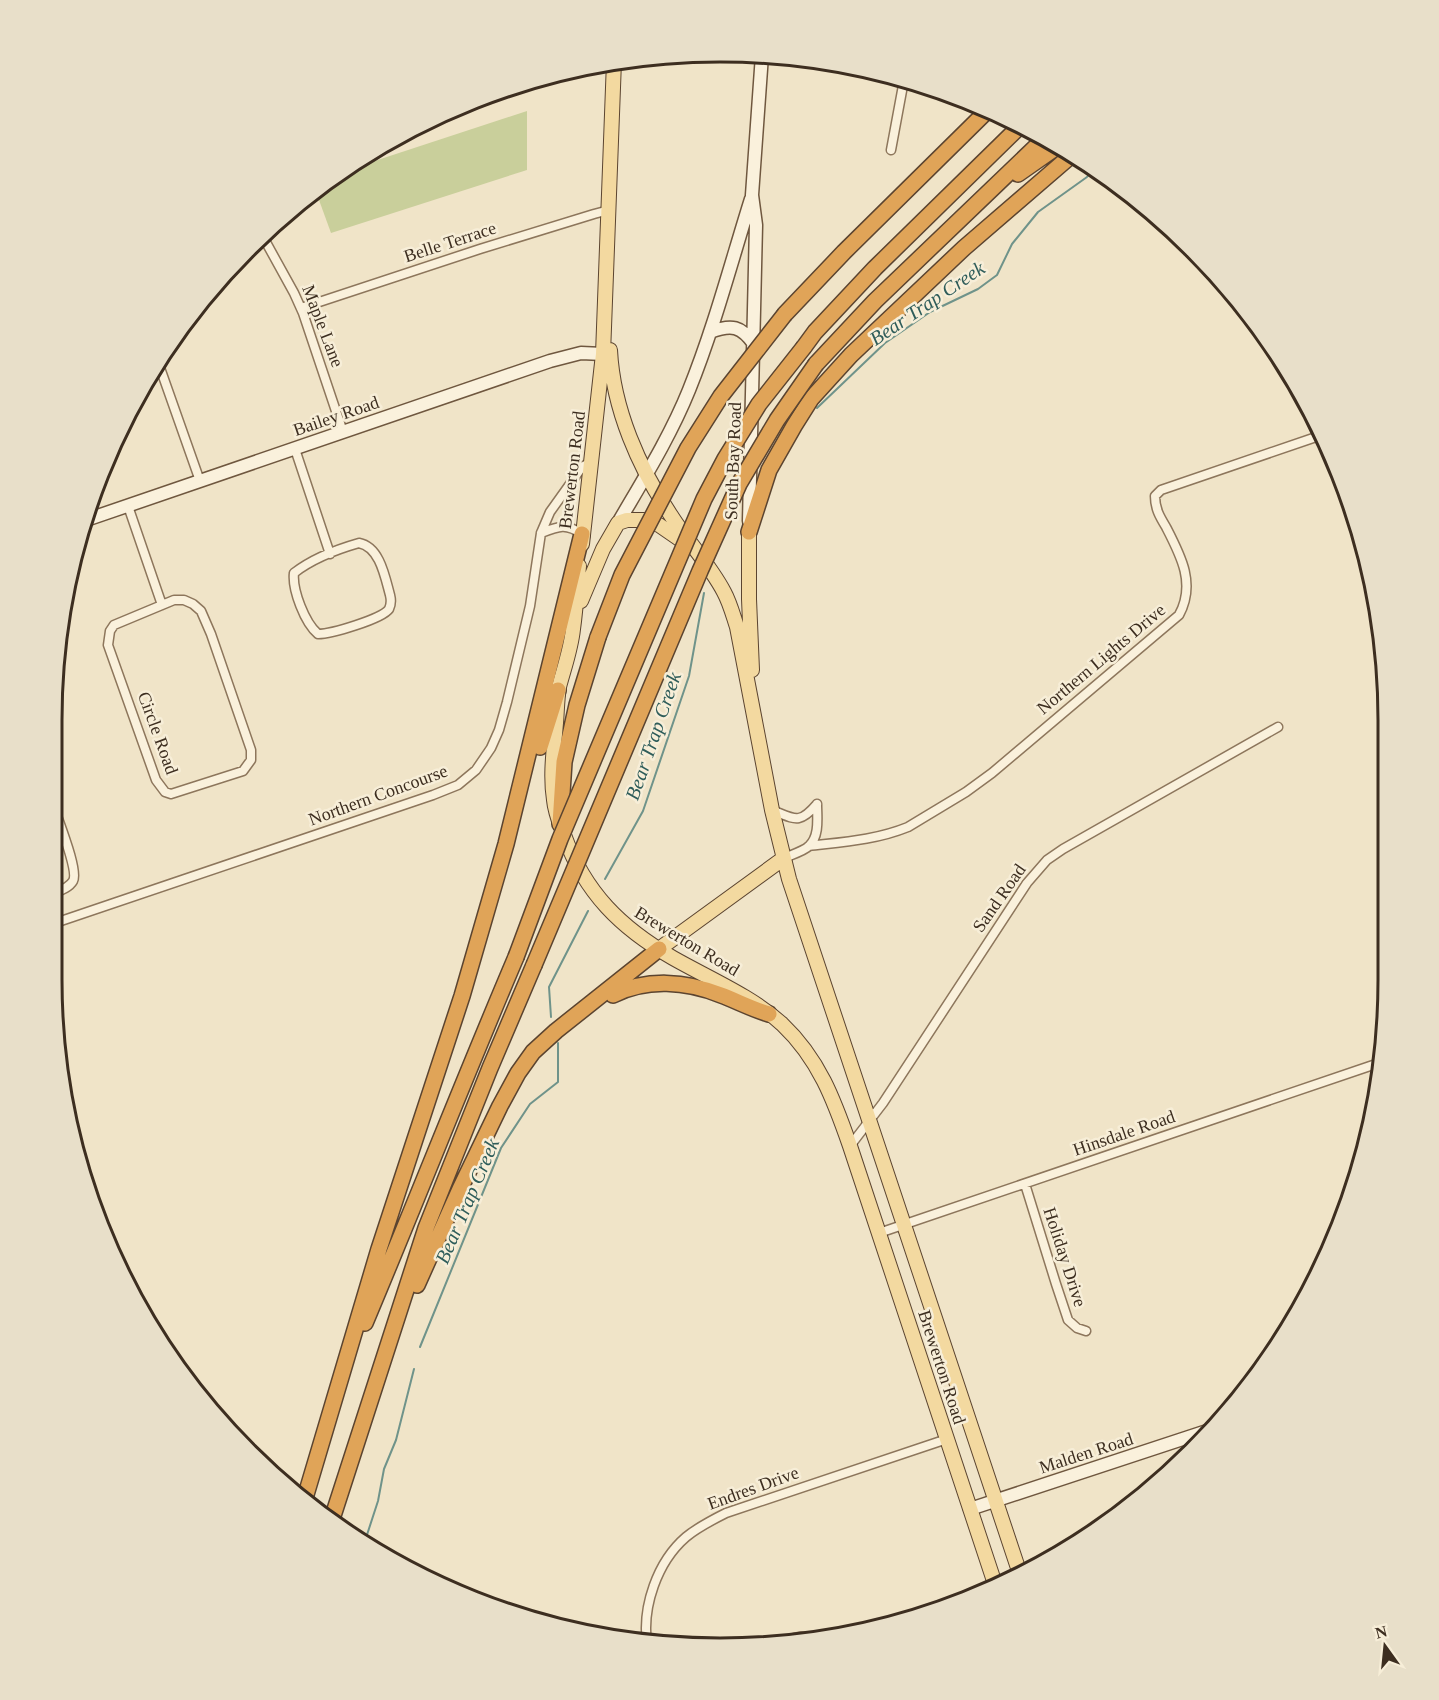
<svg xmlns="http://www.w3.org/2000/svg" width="1439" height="1700" font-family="'Times New Roman',serif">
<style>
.green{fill:#c9cf9b}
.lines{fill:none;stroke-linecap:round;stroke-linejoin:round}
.stream{stroke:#6f938a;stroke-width:2}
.street-casing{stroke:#8d765c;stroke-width:11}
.secondary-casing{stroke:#6f573f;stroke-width:15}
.primary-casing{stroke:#5b4430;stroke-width:16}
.highway-casing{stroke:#5b4430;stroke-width:18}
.street{stroke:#faf1dc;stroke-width:8}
.secondary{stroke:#faf1dc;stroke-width:12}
.primary{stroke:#f3d9a0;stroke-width:14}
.highway{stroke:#e0a458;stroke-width:15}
.highway-bridge-casing{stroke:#5b4430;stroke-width:18;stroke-linecap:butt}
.highway-bridge{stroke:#e0a458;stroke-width:15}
.labels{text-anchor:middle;stroke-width:5;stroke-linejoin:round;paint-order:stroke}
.street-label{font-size:18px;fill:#3d2e20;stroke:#f7eed8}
.water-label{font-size:20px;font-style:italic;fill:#2f5d5a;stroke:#f7eed8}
.rim{fill:none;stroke:#3d2e20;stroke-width:3}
</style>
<rect width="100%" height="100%" fill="#f0e4c8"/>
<path class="green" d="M527,111V170L331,233L315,189L335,174Z"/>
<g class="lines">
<path class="stream" d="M817,408L885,343L930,312L978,289L997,275L1012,244L1038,212L1087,177L1095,167
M605,879L643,811L689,676L704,593
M551,1017L549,987L588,911
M420,1347L501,1148L530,1104L558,1082V1043
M364,1544L378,1501L384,1469L396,1440L414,1369"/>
<g class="street-casing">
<path id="street" d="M891,150L904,80
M262,235L294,293L303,313L343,432
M301,308L480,249L594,214L609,210
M158,362L200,481
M295,449L330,554
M128,506L162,605
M541,533C559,526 566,523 582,534
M359,543C380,547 385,577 390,595C391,599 391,605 389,609C382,619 331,634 318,634C305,623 292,590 294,573C312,559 338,549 359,543Z
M174,600H184L193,604L201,611L211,634L251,750V760L243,771L171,794L165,792L156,780L108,645L110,631L114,625Z
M772,810C795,819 799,825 817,804
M809,846C843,842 876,840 908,827L966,792L992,773L1179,615C1196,584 1181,556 1166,527C1160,517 1155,509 1155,496L1161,490L1322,435
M784,858C791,855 804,851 809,846C820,836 817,817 817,804
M52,894C59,891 69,888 73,881C79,871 58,820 54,807
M52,924L433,795L458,785L476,770L491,748L499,730L507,702L530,606L541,533L550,512L570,484L582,467L591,462
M850,1146L883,1103L1027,883L1047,860L1063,849L1278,727
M1025,1184L1056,1284L1068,1320L1077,1328L1086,1331
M879,1233L1379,1063
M647,1643C642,1607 657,1562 686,1537C698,1527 712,1520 726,1513L947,1439
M779,1643C790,1640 804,1631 813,1642"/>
</g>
<g class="secondary-casing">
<path id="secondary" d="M710,332C732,324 741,326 754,344
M83,521L550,361L581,353L603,354
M749,521L756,225L752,195L762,55
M618,523C643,480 670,437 689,390C714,328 731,263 751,199
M970,1509L1213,1429"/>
</g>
<g class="primary-casing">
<path id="primary" d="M610,350C613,409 639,468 672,517C688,542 710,565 724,592C730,603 733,615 737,627L772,810L789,879L1020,1574
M749,532V599L752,670
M582,544L603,354L614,61
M579,566C577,587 576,608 573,629C571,649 564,668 559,687C557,699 557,711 556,723C554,748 550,775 554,800C555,812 560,824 564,835C585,893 621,928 673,958C710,979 751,996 782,1024C819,1059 834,1100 850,1146L996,1587
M581,601L603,549L618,523L627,520H644L659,525L688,545
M659,949L784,858"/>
</g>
<g class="highway-casing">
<path id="highway" d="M1018,174L1058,146
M785,314L844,252L989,109
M804,347L815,332L875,268L1020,126
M816,364L875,301L1044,139
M749,532L769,470L794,426L811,399L851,355L964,248L1073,154
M540,747L558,690
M560,824L564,762L577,705L598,637
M613,995C647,978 686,981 721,995C737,1001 752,1009 769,1014
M417,1285L460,1189L500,1106L518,1073L533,1052L556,1031L659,949
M365,1323C416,1202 464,1079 516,957
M305,1498L379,1249L462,996L506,844L582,534
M331,1522L426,1228L490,1068L534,965"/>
</g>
<use href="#street" class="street"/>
<use href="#secondary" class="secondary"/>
<use href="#primary" class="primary"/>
<use href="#highway" class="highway"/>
<g class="highway-bridge-casing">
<path id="highway-bridge" d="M598,637L622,575L688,448L721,396L785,314
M516,957L560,839L704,499L725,459L759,404L804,347
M534,965L700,571L739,484L777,420L816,364"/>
</g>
<use href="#highway-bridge" class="highway-bridge"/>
</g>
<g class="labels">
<g class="street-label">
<text transform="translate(450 242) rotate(-18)" y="6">Belle Terrace</text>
<text transform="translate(323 326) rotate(69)" y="6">Maple Lane</text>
<text transform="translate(336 416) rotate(-19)" y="6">Bailey Road</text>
<text transform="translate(733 461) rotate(-88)" y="6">South Bay Road</text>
<text transform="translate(572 470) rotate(-83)" y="6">Brewerton Road</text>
<text transform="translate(1101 659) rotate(-40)" y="6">Northern Lights Drive</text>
<text transform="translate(158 733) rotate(70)" y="6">Circle Road</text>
<text transform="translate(378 795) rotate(-20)" y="6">Northern Concourse</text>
<text transform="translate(999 898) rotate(-55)" y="6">Sand Road</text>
<text transform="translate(687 941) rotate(31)" y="6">Brewerton Road</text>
<text transform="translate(1124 1133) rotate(-19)" y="6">Hinsdale Road</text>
<text transform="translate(1065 1257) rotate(72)" y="6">Holiday Drive</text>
<text transform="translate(942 1367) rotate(72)" y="6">Brewerton Road</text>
<text transform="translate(1086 1453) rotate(-18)" y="6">Malden Road</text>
<text transform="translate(753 1488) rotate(-20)" y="6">Endres Drive</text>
</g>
<g class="water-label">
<text transform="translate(927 303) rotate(-34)" y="7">Bear Trap Creek</text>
<text transform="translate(653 736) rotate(-71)" y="7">Bear Trap Creek</text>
<text transform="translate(467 1201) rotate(-67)" y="7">Bear Trap Creek</text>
</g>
</g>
<path d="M0 0H1439V1700H0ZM720 62H720A658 658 0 0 1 1378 720V980A658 658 0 0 1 720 1638H720A658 658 0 0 1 62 980V720A658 658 0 0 1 720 62Z" fill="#e8dfc9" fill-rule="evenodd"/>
<path class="rim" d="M720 62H720A658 658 0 0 1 1378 720V980A658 658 0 0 1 720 1638H720A658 658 0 0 1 62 980V720A658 658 0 0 1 720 62Z"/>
<g transform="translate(1385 1646) rotate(345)" stroke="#f7eed8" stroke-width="4.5" paint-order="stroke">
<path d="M0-4.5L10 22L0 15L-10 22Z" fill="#3d2e20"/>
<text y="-9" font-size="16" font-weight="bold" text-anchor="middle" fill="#3d2e20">N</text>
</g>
</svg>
